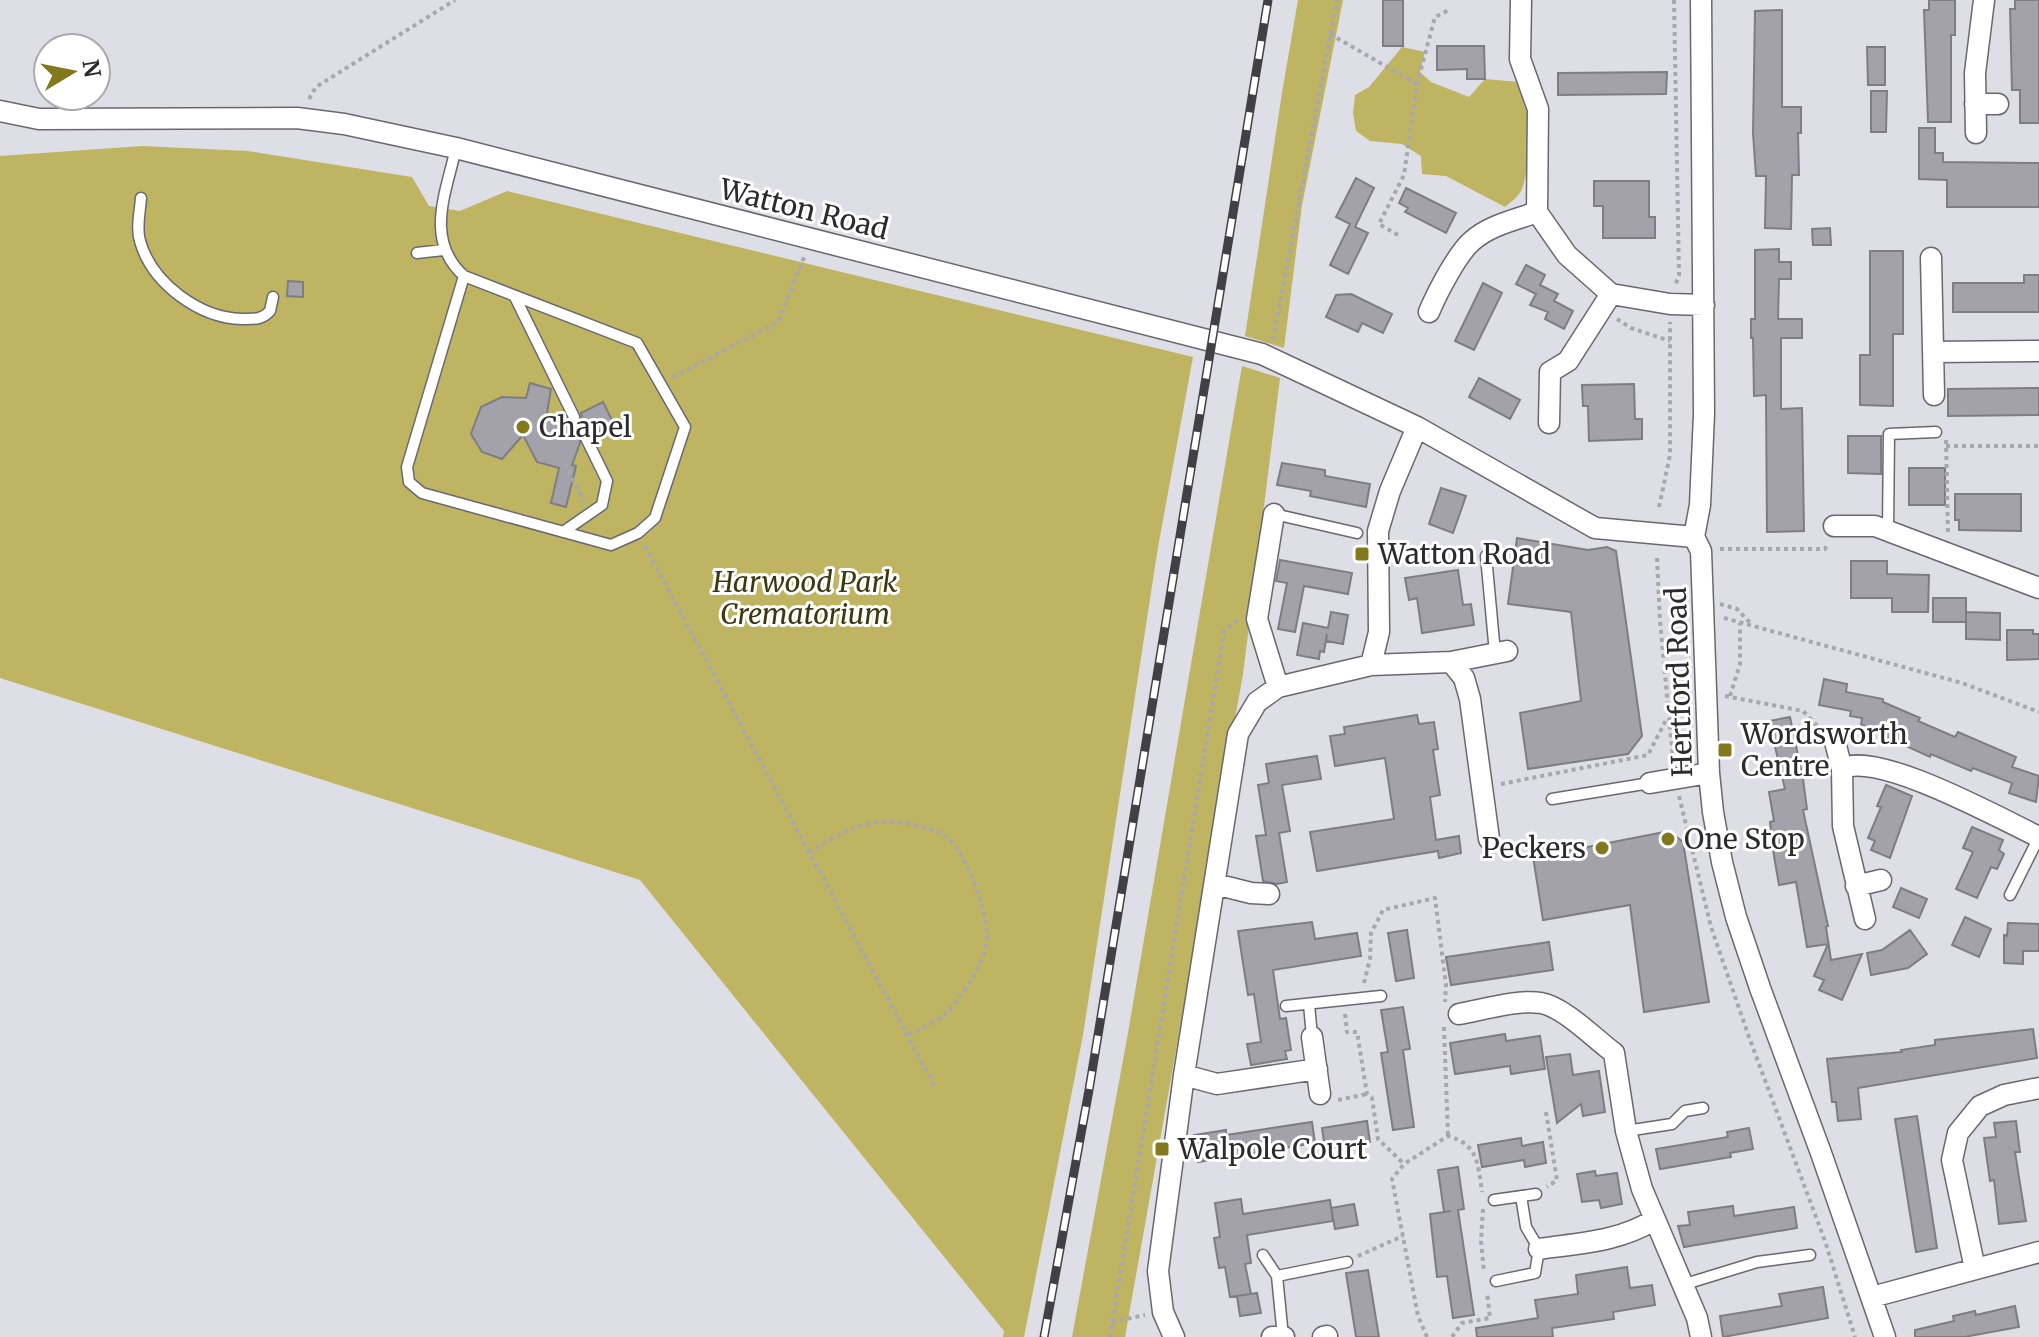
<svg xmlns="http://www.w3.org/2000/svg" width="2039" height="1337" font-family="Merriweather,serif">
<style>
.green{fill:#beb462}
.building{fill:#a3a2ab;stroke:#7d7d84;stroke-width:2}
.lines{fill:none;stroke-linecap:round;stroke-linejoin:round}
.lane-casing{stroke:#696870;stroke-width:13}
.street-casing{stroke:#696870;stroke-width:23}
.path{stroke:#a7a7ae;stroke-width:4;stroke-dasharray:4 4;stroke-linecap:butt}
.lane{stroke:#fff;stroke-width:10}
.street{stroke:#fff;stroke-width:20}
.rail-casing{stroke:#414145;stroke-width:9}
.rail{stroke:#fff;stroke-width:6;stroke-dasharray:18;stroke-linecap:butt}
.poi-dot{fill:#82781c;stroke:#fff;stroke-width:3}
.labels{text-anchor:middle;stroke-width:6;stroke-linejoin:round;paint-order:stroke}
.street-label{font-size:28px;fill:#2b2a2e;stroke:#fff}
.poi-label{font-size:28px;fill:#2b2a2e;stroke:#fff;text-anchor:start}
.park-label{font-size:28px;font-style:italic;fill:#3d380f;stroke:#fff}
</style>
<rect width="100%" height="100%" fill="#dedee6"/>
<path class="green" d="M1298,0H1343L1302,205L1284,348L1245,336L1282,93Z
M1402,47L1425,52L1420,72L1431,82L1469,97L1485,79L1519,82C1532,114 1533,156 1522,189C1519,196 1511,202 1505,207L1446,176L1422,174L1421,156L1402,144L1370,141L1356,131L1353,113L1355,95L1369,87Z
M142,146L248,151L412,177L429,206L460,211L507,191L1193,357L1158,547L1083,1035L1024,1337H1003L1004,1331L640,880L0,678V156Z
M1242,366L1280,378L1243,674L1125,1337H1072L1128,1033Z"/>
<path class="building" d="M1383,0H1403V46H1383Z
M1929,0H1955V35H1951V122H1928L1924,10H1929Z
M2015,0H2039V123H2020V90H2012L2010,9H2015Z
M1782,10V107H1801V133H1798L1799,175H1792L1791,229L1765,228L1766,176H1756L1753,133L1755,11Z
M1437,46H1484L1485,79H1467V69L1437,70Z
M1867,47H1885V85H1868Z
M1667,72L1666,94L1558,95V73Z
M1871,91H1887L1886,132H1871Z
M1919,128H1935V153H1943V162L2039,163V207H1947V180L1919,179Z
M1356,178L1374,188L1355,227L1368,233L1348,274L1330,265L1350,224L1336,217Z
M1594,181H1649V217H1655V238H1603V206H1594Z
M1406,188L1456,213L1446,233L1405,212L1408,208L1399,203Z
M1830,228L1831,245H1813L1812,229Z
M1779,249V262H1791V279H1779L1778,319H1802V338H1781V409L1802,408L1804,531L1767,532L1766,395L1754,396L1753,338H1751V319H1755V250Z
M1870,251H1903V334H1893V406L1860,405V355H1870Z
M1526,265L1545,275L1540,285L1558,294L1554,301L1573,311L1564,329L1545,319L1548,312L1530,305L1536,294L1516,284Z
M2024,275H2039V312H1953V283H2024Z
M288,281L303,282V297L287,296Z
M1483,283L1502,293L1474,350L1455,341Z
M1351,294L1392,314L1383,333L1362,323L1358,332L1326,317L1336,295Z
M1479,378L1520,400L1510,419L1469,397Z
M530,383L551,389L547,413L566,419L570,424H578L582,418L581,413L603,402L614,424L593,435L586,430L579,434L580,443L572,465L576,466L566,507L551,503L559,468L537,462L523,435L502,459L482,452L471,434L481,407L502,397L526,398Z
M1634,384L1635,419H1642V439L1589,441L1588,406H1583L1582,385Z
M2039,388V415L1948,416V389Z
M1848,436H1881V474L1848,473Z
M1282,463L1325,470V476L1370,484L1366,507L1310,496L1311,491L1277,485Z
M1909,468H1945V505H1909Z
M1441,488L1466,496L1453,533L1429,524Z
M1955,494H2021V531L1959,530V520H1955Z
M1517,538L1588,550L1607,547L1616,551L1642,736L1628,754L1528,769L1520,713L1581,701L1571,612L1508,604Z
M1280,560L1352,573L1348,594L1304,586L1295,632L1278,629L1287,583L1276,581Z
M1851,561H1887V574L1929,575L1928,612H1892V598H1851Z
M1458,570L1463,605L1471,604L1474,625L1422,633L1417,598L1409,600L1405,578Z
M1933,598H1966V622H1933Z
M1331,612L1348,615L1343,644L1326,641L1327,634L1324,652L1320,651L1319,659L1297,655L1303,623L1328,628Z
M1966,612L2000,613V640L1966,639Z
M2007,630H2033V634H2039V659L2007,660Z
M1824,679L1847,684L1846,692L1883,699V702L1920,718L1918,721L1955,737L1958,732L2016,757L2012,767L2039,776L2036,802L2009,793L2012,783L1973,768L1971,771L1931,754L1930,757L1882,735L1885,729L1861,725L1862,718L1850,716L1851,711L1819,705Z
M1417,715L1419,724L1434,722L1438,749L1433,750L1440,795L1430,797L1436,840L1459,836L1461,853L1439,858L1438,851L1317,871L1310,832L1394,819L1385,758L1335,766L1330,736L1345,734L1344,727Z
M1790,717L1803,779L1807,809L1803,810L1828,926L1826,927L1831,960L1862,954L1842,1000L1819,990L1824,980L1814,976L1828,944L1807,947L1796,882L1779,885L1774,856L1770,822L1774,821L1769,792L1785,789L1769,721Z
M1317,756L1321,779L1282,785L1290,831L1279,833L1287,882L1277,884L1263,881L1256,836L1266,835L1258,785L1269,783L1266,764Z
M1886,785L1912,796L1890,858L1871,850L1875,841L1868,838L1881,807L1877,806Z
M1972,827L2003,840L1999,850L2004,854L1997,869L1991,867L1977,898L1956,889L1973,852L1963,848Z
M1669,831L1683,842L1709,1002L1644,1012L1630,905L1543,920L1532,850L1566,844L1567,851Z
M1901,888L1927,899L1919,918L1893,907Z
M1965,917L1991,929L1979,957L1952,945Z
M1312,922L1315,939L1357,933L1361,956L1273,970L1280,1019L1286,1018L1291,1050L1285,1051L1287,1059L1251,1065L1247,1044L1261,1042L1254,994L1248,995L1238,931Z
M2008,923L2039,924V951H2023V964L2004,963V935L2007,936Z
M1407,930L1414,978L1396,981L1388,933Z
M1910,930L1927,954L1908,968L1871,975L1867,953L1882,950Z
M1549,942L1553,970L1451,985L1446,957Z
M1403,1007L1410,1049L1403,1050L1414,1127L1393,1130L1381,1053L1388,1052L1381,1010Z
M2033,1029L2037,1058L1858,1088L1861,1119L1838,1121L1836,1102H1832L1827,1059L1902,1052L1901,1050L1935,1045V1040Z
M1505,1034L1506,1041L1540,1036L1545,1069L1511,1074L1510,1066L1455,1074L1450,1043Z
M1570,1054L1573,1075L1599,1071L1605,1112L1583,1116L1581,1104L1557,1123L1546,1057Z
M1917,1116L1937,1248L1916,1252L1895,1119Z
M1367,1121L1370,1142L1325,1149L1322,1128Z
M2016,1121L2020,1152H2015L2026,1221L1999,1224L1994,1180L1990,1181L1984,1138L1996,1137L1994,1123Z
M1312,1122L1315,1143L1198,1162L1194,1135L1226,1130V1135Z
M1749,1128L1753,1149L1730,1153L1731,1157L1660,1169L1656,1149L1728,1137L1727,1132Z
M1521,1138L1522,1146L1543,1142L1546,1163L1525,1167L1524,1160L1482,1167L1478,1145Z
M1458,1167L1464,1209L1458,1210L1474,1315L1453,1318L1447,1276L1437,1277L1430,1214L1451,1211L1444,1212L1438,1170Z
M1595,1171L1596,1176L1617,1173L1622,1204L1601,1208L1599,1200L1582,1202L1577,1174Z
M1241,1199L1243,1214L1330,1200L1333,1221L1247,1235L1251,1263L1245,1264L1251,1294L1230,1297L1225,1267L1219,1268L1214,1238L1220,1237L1215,1203Z
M1354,1204L1358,1225L1335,1229L1331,1208Z
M1733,1206L1734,1216L1794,1207L1797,1228L1684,1247L1678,1226L1690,1225L1688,1212Z
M1627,1267L1630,1288L1652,1285L1655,1305L1613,1312L1614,1319L1552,1328L1553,1337H1477L1476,1328L1538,1318L1535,1300L1578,1294L1576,1275Z
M1368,1270L1379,1337H1356L1346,1273Z
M1823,1287L1828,1318L1723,1337L1720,1316L1782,1306L1779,1294Z
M1257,1293L1261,1313L1240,1316L1237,1296Z
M2015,1306L2019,1327L1964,1337H1915V1330L1954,1321L1953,1316L1975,1311L1976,1315Z"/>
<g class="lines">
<g class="lane-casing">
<path id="lane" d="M456,148C446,193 424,240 464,276L637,343L685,427L655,518L638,533L611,545L422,493L409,482L407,467L464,276
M141,198C140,212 136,228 140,241C152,284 200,318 242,319C254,319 262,320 270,311L273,297
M417,253L443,250
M515,297L574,417
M1274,514L1357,533
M1888,531L1889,434L1936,432
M563,532L602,505L607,481L586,438
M1486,556L1495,653
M1552,799L1650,783
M2010,895L2039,837
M1309,1004L1312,1037
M1286,1006L1381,996
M1626,1131L1672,1124L1685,1111L1703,1108
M1494,1200L1536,1194
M1263,1255L1277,1276
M1496,1281L1535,1273L1539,1249L1526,1227L1521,1196
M1682,1285L1757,1262L1810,1255
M1283,1337L1277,1276L1347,1262"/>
</g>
<g class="street-casing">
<path id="street" d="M1521,0L1520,59L1538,109L1537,212L1567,255L1611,294L1670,304L1704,305
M1701,0L1704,414L1700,505L1694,537L1701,551L1709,773L1713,812L1722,862L1736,917L1760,988L1821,1153L1885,1337
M1975,104H1998
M0,111L39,119L297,118L344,124L456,148L1262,354L1417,427L1595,528L1694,537
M1976,133L1975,73L1984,0
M1931,258L1934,395
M1429,312C1437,293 1457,254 1472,241C1490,225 1515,220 1537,212
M1934,352L2039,351
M1549,423L1550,372L1568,361L1611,294
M1274,514L1257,619L1278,687
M1834,526H1875L2039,588
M1451,662L1464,678L1470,699L1489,839
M1371,665L1451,662L1507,651
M1834,738L1842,769
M1650,783L1709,773
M1215,884L1251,893L1269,894
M1856,886L1881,880
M1865,919L1843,826L1842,769C1875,749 2003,820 2039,837
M1459,1014C1482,1010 1519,999 1541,1003C1564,1007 1595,1039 1614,1053L1626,1131L1642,1189L1697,1318L1701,1337
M1312,1037L1320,1094
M1184,1075L1217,1084L1317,1069
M1539,1249C1580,1243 1618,1242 1654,1220
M1975,1269L1952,1160L1958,1133L1980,1106L2004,1095L2039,1088
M1872,1297L2039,1252
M1174,1337L1163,1312L1158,1271L1184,1075L1238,734L1257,702L1278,687L1371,665L1379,632L1378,531L1390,491L1417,427
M1272,1337H1284
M1323,1337L1327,1336"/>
</g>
<path class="path" d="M1674,0L1679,275L1675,286
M1330,34L1417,84
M309,99L316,87L455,0
M1398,235L1379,224L1404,175L1417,84L1435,17L1449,10
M1617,319L1631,328L1670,341
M1273,340L1337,0
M673,377L778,322L805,255
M1946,440L1948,535
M1946,446H2039
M565,464L584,502
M1659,507L1670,455V322
M645,546L935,1087
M1720,549H1825L1827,544
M1657,558L1660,621L1673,759
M1720,604L1737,609L1752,625
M1724,618L1962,683L2039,712
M1725,696L1803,711L1819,728
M1730,696L1740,664V623
M1501,784L1648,755L1667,718
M1679,796L1711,927L1749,1037L1826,1244L1855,1337
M809,852C830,840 852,825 877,822C895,820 933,826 948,838C967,854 992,922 986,946C979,971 963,996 945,1014C935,1023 919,1029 907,1035
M1364,983L1370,959L1371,933L1383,910L1435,898L1446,985L1445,1002
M1345,1014L1347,1032H1357L1367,1094L1372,1098L1378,1139L1404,1164
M1444,1027L1448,1136
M1338,1100L1367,1094
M1546,1112L1557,1180L1547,1187
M1483,1209L1481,1241L1484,1272
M1358,1256L1403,1236
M1112,1322L1145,1315
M1110,1337L1224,632L1238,619
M1427,1337L1418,1316L1392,1179L1404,1164L1448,1136C1478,1144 1478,1164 1482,1192
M1452,1337L1462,1323L1490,1318L1487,1292"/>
<use href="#lane" class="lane"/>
<use href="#street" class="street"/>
<g class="rail-casing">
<path id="rail" d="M1044,1337L1089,1090L1268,0"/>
</g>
<use href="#rail" class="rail"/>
</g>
<g class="poi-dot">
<circle cx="523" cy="427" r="8"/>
<rect x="1354" y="546" width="16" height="16" rx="4"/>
<rect x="1717" y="742" width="16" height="16" rx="4"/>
<circle cx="1668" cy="839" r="8"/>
<circle cx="1602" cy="848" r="8"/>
<rect x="1154" y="1141" width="16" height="16" rx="4"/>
</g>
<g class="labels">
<g class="street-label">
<text transform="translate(804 209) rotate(14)" y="10">Watton Road</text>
<text transform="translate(1679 682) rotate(-92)" y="10">Hertford Road</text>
</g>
<g class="poi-label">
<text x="539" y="437">Chapel</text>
<text x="1378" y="564">Watton Road</text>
<text x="1741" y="744">Wordsworth<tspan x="1741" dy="32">Centre</tspan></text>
<text x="1684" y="849">One Stop</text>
<text x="1586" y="858" text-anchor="end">Peckers</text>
<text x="1178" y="1159">Walpole Court</text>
</g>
<g class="park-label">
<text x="805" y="592">Harwood Park<tspan x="805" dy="32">Crematorium</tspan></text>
</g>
</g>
<g transform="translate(72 72) rotate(80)"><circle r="38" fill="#ffffff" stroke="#aaaaab" stroke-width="2"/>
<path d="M0-6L14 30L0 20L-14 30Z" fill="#82781c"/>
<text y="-12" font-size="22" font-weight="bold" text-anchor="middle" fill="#2b2a2e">N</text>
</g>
</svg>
